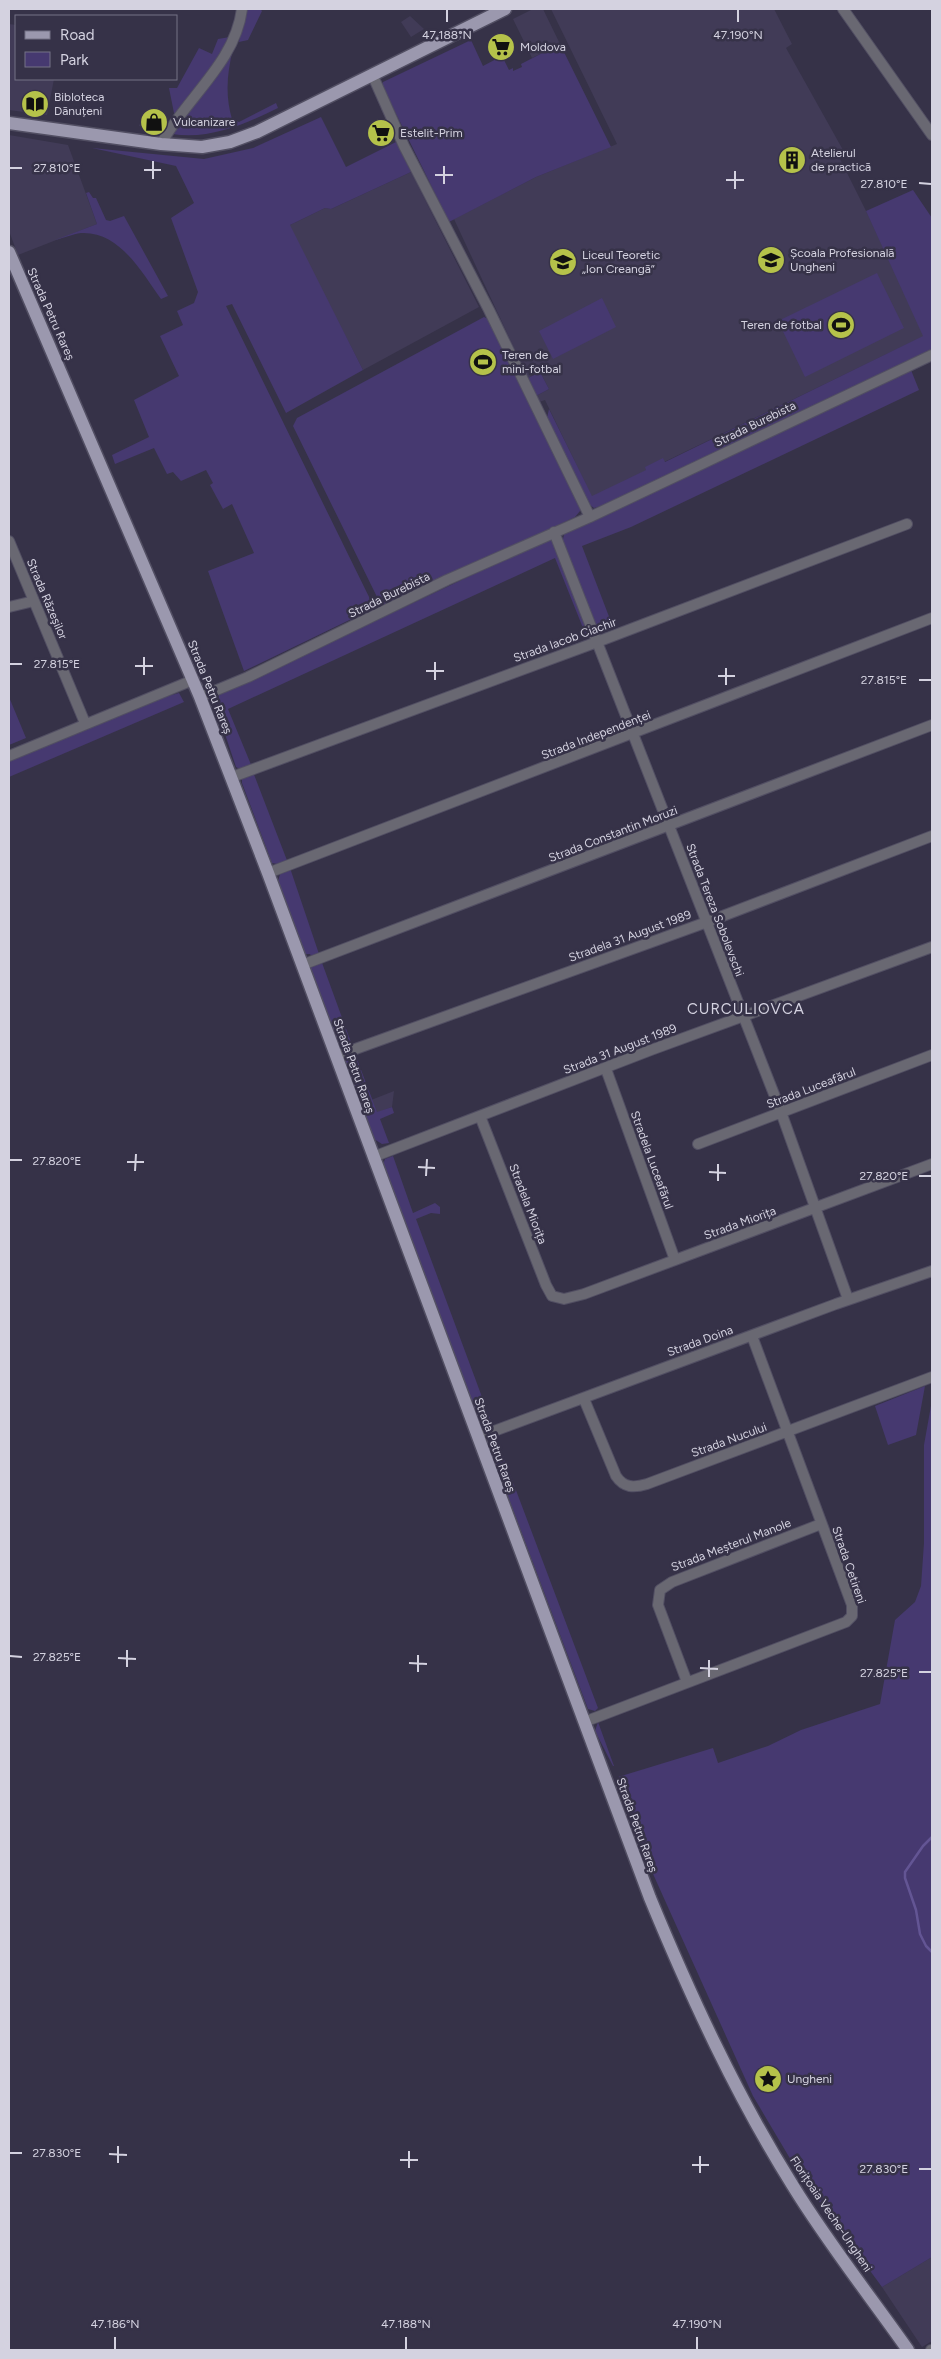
<svg xmlns="http://www.w3.org/2000/svg" width="941" height="2359" font-family="Figtree,sans-serif">
<style>
.built{fill:#413b57}
.green{fill:#463970}
.lines{fill:none;stroke-linecap:round;stroke-linejoin:round}
.stream{stroke:#635594;stroke-width:2.5}
.minor-casing{stroke:#524f63;stroke-width:12}
.major-casing{stroke:#524f63;stroke-width:15}
.minor{stroke:#696872;stroke-width:10}
.major{stroke:#9b98ae;stroke-width:12}
.ticks{fill:none;stroke:#d4d2e0;stroke-width:2}
.labels{text-anchor:middle;stroke-width:5;stroke-linejoin:round;paint-order:stroke}
.poi-label{font-size:12px;fill:#d4d2e0;stroke:#363248;text-anchor:start}
.street-label{font-size:12px;fill:#d4d2e0;stroke:#363248}
.quarter-label{font-size:15px;letter-spacing:1px;fill:#d4d2e0;stroke:#363248}
.ticks-label{font-size:12px;text-anchor:middle;fill:#d4d2e0;stroke:#363248;stroke-width:5;stroke-linejoin:round;paint-order:stroke}
</style>
<rect width="100%" height="100%" fill="#363248"/>
<path class="built" d="M533,9H543L560,44L532,58L513,19Z
M551,9H774L792,44L786,48L843,150L837,153L869,217L924,336L664,462L663,459L646,467L647,470L592,497L545,400L539,402L536,396L549,389L540,372L528,378L454,219L536,177L617,144Z
M410,16L424,29L411,37L401,22Z
M9,24L16,25V79H54L47,115L9,110Z
M143,114L166,122L162,131L139,126Z
M9,135L68,145L97,224L18,255L9,231Z
M411,172L479,307L363,370L325,296L248,335L239,316L268,302L290,225L325,208L331,209Z
M394,1091L392,1107L366,1117L361,1104Z
M932,2257V2341L922,2347L882,2287Z"/>
<path class="green" d="M245,9H260L262,11L248,40L239,42Z
M230,37L200,85L176,114L174,113L169,88H177L199,48L212,54L218,39Z
M471,40L483,66L502,56L509,70L513,68V71L522,67L521,64L560,44L611,147L536,177L449,222L382,85L383,82Z
M233,49C227,73 225,95 232,119L239,122L276,103L278,108C245,124 210,140 172,134Z
M321,117L346,167L396,142L411,172L331,209L325,208L290,225L363,370L286,413L232,304L226,306L372,603L370,610L244,671L208,571L254,553L232,504L223,509L210,485L213,483L206,470L181,481L173,472L167,474L154,448L115,464L112,455L149,437L134,400L179,376L160,336L183,325L177,311L194,303L198,292L171,218L194,203L176,166L92,148L204,159L253,148Z
M913,190L932,218V349L604,505L594,508L586,502L547,418L549,409L592,496L646,470L645,467L663,458L665,462L923,336L866,211Z
M89,192L93,198H96L106,220L110,221L124,216L168,296L161,299C142,273 120,231 81,233C73,234 63,238 55,240L97,224L86,193Z
M877,273L904,328L805,377L778,321Z
M602,298L616,327L553,359L539,331Z
M484,317L490,320L580,506V511L575,517L385,606L379,601L293,426L297,418Z
M911,370L919,390L631,527L582,546L613,627L599,632L562,542L565,532Z
M540,372L549,389L536,396L528,378Z
M548,539L553,541L591,637L587,638L555,558L228,709L252,767L242,770L236,767L214,701L215,697Z
M179,693L184,702L9,777V761L139,704Z
M9,697L26,738L9,745Z
M253,772L288,863L279,867L277,864L272,863L242,783V779Z
M290,868L319,954L312,957L310,954H305L278,881L281,871Z
M321,960L352,1045L339,1044L311,970V967Z
M355,1054L377,1112L392,1107L394,1113L380,1119L389,1143L382,1144L374,1139L345,1060Z
M393,1156L413,1213L435,1203L440,1207V1214L431,1213L416,1219L492,1424L486,1427L481,1426L383,1165L385,1159Z
M925,1386L916,1435L888,1445L875,1406Z
M932,1400V2257L882,2287L801,2177L753,2096L649,1865L618,1777L713,1748L718,1763L768,1746L801,1730L880,1704L895,1620L915,1602L921,1586L924,1543V1445Z
M496,1437L598,1708L595,1711L588,1709L488,1443Z
M598,1722L614,1766H613L595,1731Z"/>
<g class="lines">
<path class="stream" d="M932,1837L923,1846L905,1872V1878L916,1910L920,1934L926,1946L932,1952"/>
<g class="minor-casing">
<path id="minor" d="M843,9L932,135
M372,74L404,146L489,310L590,517
M161,144C186,98 235,63 242,9
M554,532L781,1112L848,1299
M9,541L85,723
M9,607L34,601
M200,697L248,677L447,580L590,517L932,355
M9,756L193,680
M232,777L597,642L907,524
M268,873L932,618
M302,965L932,725
M336,1056L707,922L932,836
M606,1069L675,1260
M480,1116L546,1285L552,1296L564,1299L584,1294L932,1164
M698,1144L932,1055
M373,1157L651,1050L932,947
M584,1399L616,1476C624,1488 634,1488 647,1484L932,1377
M478,1437L836,1304L932,1271
M687,1682L658,1605L660,1590L672,1582L821,1524
M584,1722L846,1622L852,1616V1605L752,1336
M931,2350H932"/>
</g>
<g class="major-casing">
<path id="major" d="M9,123L161,144L202,147L230,142L257,132L505,9
M9,252L200,697L268,873L650,1898C691,1997 736,2095 793,2186C828,2243 870,2296 908,2350"/>
</g>
<use href="#minor" class="minor"/>
<use href="#major" class="major"/>
</g>
<path class="ticks" d="M447,22V10M738,22V10M10,168H22M144,170H161M435,175H453M153,179V161M726,180H744M919,183L931,184M444,184V166M735,189V171M10,664H22M135,666H153M426,671H444M144,675V657M718,676H735M435,680V662M919,680H931M726,685V668M10,1160H22M127,1162H144M418,1167L435,1168M135,1171L136,1154M709,1172L726,1173M426,1176L427,1159M919,1176H931M718,1181V1164M10,1656L22,1657M118,1658L136,1659M409,1663L427,1664M127,1667V1650M700,1668L718,1669M418,1672V1655M919,1672H931M709,1677V1660M10,2153H22M109,2154L127,2155M400,2160H418M118,2163V2146M692,2165H709M409,2168V2151M919,2169H931M700,2173V2156M115,2349V2337M406,2349V2337M697,2349V2337"/>
<defs>
<g id="supermarket-disc" transform="scale(1.4375)"><circle r="9.5" fill="#b5c24a" stroke="#363248"/><path d="M-6-5.5h2.5l.6 2H6L4.5 2H-2.5L-4.4-4H-6ZM-1.5 3.2a1.3 1.3 0 1 0 .1 0ZM3 3.2a1.3 1.3 0 1 0 .1 0Z" fill="#111"/></g>
<g id="library-disc" transform="scale(1.4375)"><circle r="9.5" fill="#b5c24a" stroke="#363248"/><path d="M-6-4Q-3-5.5-.7-3.5V5Q-3 3-6 4ZM6-4Q3-5.5 .7-3.5V5Q3 3 6 4Z" fill="#111"/></g>
<g id="shop-disc" transform="scale(1.4375)"><circle r="9.5" fill="#b5c24a" stroke="#363248"/><path d="M-5-2.5h2.3a2.7 3.5 0 0 1 5.4 0H5L5.5 6h-11ZM-1.5-2.5h3a1.5 2.3 0 0 0-3 0Z" fill="#111"/></g>
<g id="building-disc" transform="scale(1.4375)"><circle r="9.5" fill="#b5c24a" stroke="#363248"/><path d="M-4-6H4V6H1V3H-1V6H-4ZM-2.5-4.3h1.7v1.8h-1.7ZM.8-4.3h1.7v1.8H.8ZM-2.5-1h1.7V.8h-1.7ZM.8-1h1.7V.8H.8Z" fill="#111"/></g>
<g id="university-disc" transform="scale(1.4375)"><circle r="9.5" fill="#b5c24a" stroke="#363248"/><path d="M0-5L7-2L0 1L-7-2ZM-4 1L0 2.5L4 1V4Q0 6-4 4Z" fill="#111"/></g>
<g id="school-disc" transform="scale(1.4375)"><circle r="9.5" fill="#b5c24a" stroke="#363248"/><path d="M0-5L7-2L0 1L-7-2ZM-4 1L0 2.5L4 1V4Q0 6-4 4Z" fill="#111"/></g>
<g id="stadium-disc" transform="scale(1.4375)"><circle r="9.5" fill="#b5c24a" stroke="#363248"/><path d="M0-5a6.5 5 0 1 0 0 10a6.5 5 0 1 0 0-10ZM-3.5-1.8h7v3.6h-7Z" fill="#111"/></g>
<g id="sight-disc" transform="scale(1.4375)"><circle r="9.5" fill="#b5c24a" stroke="#363248"/><path d="M0-6L1.8-2.2L6-1.7L2.9 1.2L3.7 5.4L0 3.3L-3.7 5.4L-2.9 1.2L-6-1.7L-1.8-2.2Z" fill="#111"/></g>
</defs>
<g fill-rule="evenodd">
<use href="#supermarket-disc" x="501" y="47"/>
<use href="#library-disc" x="35" y="104"/>
<use href="#shop-disc" x="154" y="122"/>
<use href="#supermarket-disc" x="381" y="133"/>
<use href="#building-disc" x="792" y="160"/>
<use href="#university-disc" x="771" y="260"/>
<use href="#school-disc" x="563" y="262"/>
<use href="#stadium-disc" x="841" y="325"/>
<use href="#stadium-disc" x="483" y="362"/>
<use href="#sight-disc" x="768" y="2079"/>
</g>
<g class="labels">
<g class="poi-label">
<text x="520" y="51">Moldova</text>
<text x="54" y="101">Bibloteca<tspan x="54" dy="14">Dănuțeni</tspan></text>
<text x="173" y="126">Vulcanizare</text>
<text x="400" y="137">Estelit-Prim</text>
<text x="811" y="157">Atelierul<tspan x="811" dy="14">de practică</tspan></text>
<text x="790" y="257">Școala Profesională<tspan x="790" dy="14">Ungheni</tspan></text>
<text x="582" y="259">Liceul Teoretic<tspan x="582" dy="14">„Ion Creangă“</tspan></text>
<text x="822" y="329" text-anchor="end">Teren de fotbal</text>
<text x="502" y="359">Teren de<tspan x="502" dy="14">mini-fotbal</tspan></text>
<text x="787" y="2083">Ungheni</text>
</g>
<g class="street-label">
<text transform="translate(51 314) rotate(66)" y="4">Strada Petru Rareș</text>
<text transform="translate(755 424) rotate(-26)" y="4">Strada Burebista</text>
<text transform="translate(389 595) rotate(-26)" y="4">Strada Burebista</text>
<text transform="translate(47 599) rotate(67)" y="4">Strada Răzeşilor</text>
<text transform="translate(565 640) rotate(-20)" y="4">Strada Iacob Ciachir</text>
<text transform="translate(210 687) rotate(68)" y="4">Strada Petru Rareș</text>
<text transform="translate(596 735) rotate(-21)" y="4">Strada Independenței</text>
<text transform="translate(613 834) rotate(-21)" y="4">Strada Constantin Moruzi</text>
<text transform="translate(715 910) rotate(69)" y="4">Strada Tereza Sobolevschi</text>
<text transform="translate(630 936) rotate(-20)" y="4">Stradela 31 August 1989</text>
<text transform="translate(620 1049) rotate(-21)" y="4">Strada 31 August 1989</text>
<text transform="translate(354 1066) rotate(70)" y="4">Strada Petru Rareș</text>
<text transform="translate(811 1088) rotate(-21)" y="4">Strada Luceafărul</text>
<text transform="translate(652 1160) rotate(70)" y="4">Stradela Luceafărul</text>
<text transform="translate(528 1204) rotate(69)" y="4">Stradela Miorița</text>
<text transform="translate(740 1223) rotate(-20)" y="4">Strada Miorița</text>
<text transform="translate(700 1341) rotate(-20)" y="4">Strada Doina</text>
<text transform="translate(729 1440) rotate(-20)" y="4">Strada Nucului</text>
<text transform="translate(495 1445) rotate(70)" y="4">Strada Petru Rareș</text>
<text transform="translate(731 1545) rotate(-21)" y="4">Strada Meșterul Manole</text>
<text transform="translate(849 1565) rotate(71)" y="4">Strada Cetireni</text>
<text transform="translate(637 1825) rotate(70)" y="4">Strada Petru Rareș</text>
<text transform="translate(831 2214) rotate(56)" y="4">Florițoaia Veche-Ungheni</text>
</g>
<g class="quarter-label">
<text x="746" y="1014">CURCULIOVCA</text>
</g>
</g>
<g class="ticks-label">
<text x="447" y="39">47.188°N</text>
<text x="738" y="39">47.190°N</text>
<text x="57" y="172">27.810°E</text>
<text x="884" y="188">27.810°E</text>
<text x="57" y="668">27.815°E</text>
<text x="884" y="684">27.815°E</text>
<text x="57" y="1165">27.820°E</text>
<text x="884" y="1180">27.820°E</text>
<text x="57" y="1661">27.825°E</text>
<text x="884" y="1677">27.825°E</text>
<text x="57" y="2157">27.830°E</text>
<text x="884" y="2173">27.830°E</text>
<text x="115" y="2328">47.186°N</text>
<text x="406" y="2328">47.188°N</text>
<text x="697" y="2328">47.190°N</text>
</g>
<rect width="941" height="2359" fill="none" stroke="#d4d2e0" stroke-width="20"/>
<rect x="15" y="15" width="162" height="65" fill="#363248" stroke="#757285"/>
<rect x="25" y="31" width="25" height="8" fill="#9b98ae" stroke="#757285"/>
<text x="60" y="40" font-size="15" fill="#d4d2e0">Road</text>
<rect x="25" y="52" width="25" height="15" fill="#463970" stroke="#757285"/>
<text x="60" y="65" font-size="15" fill="#d4d2e0">Park</text>
</svg>
